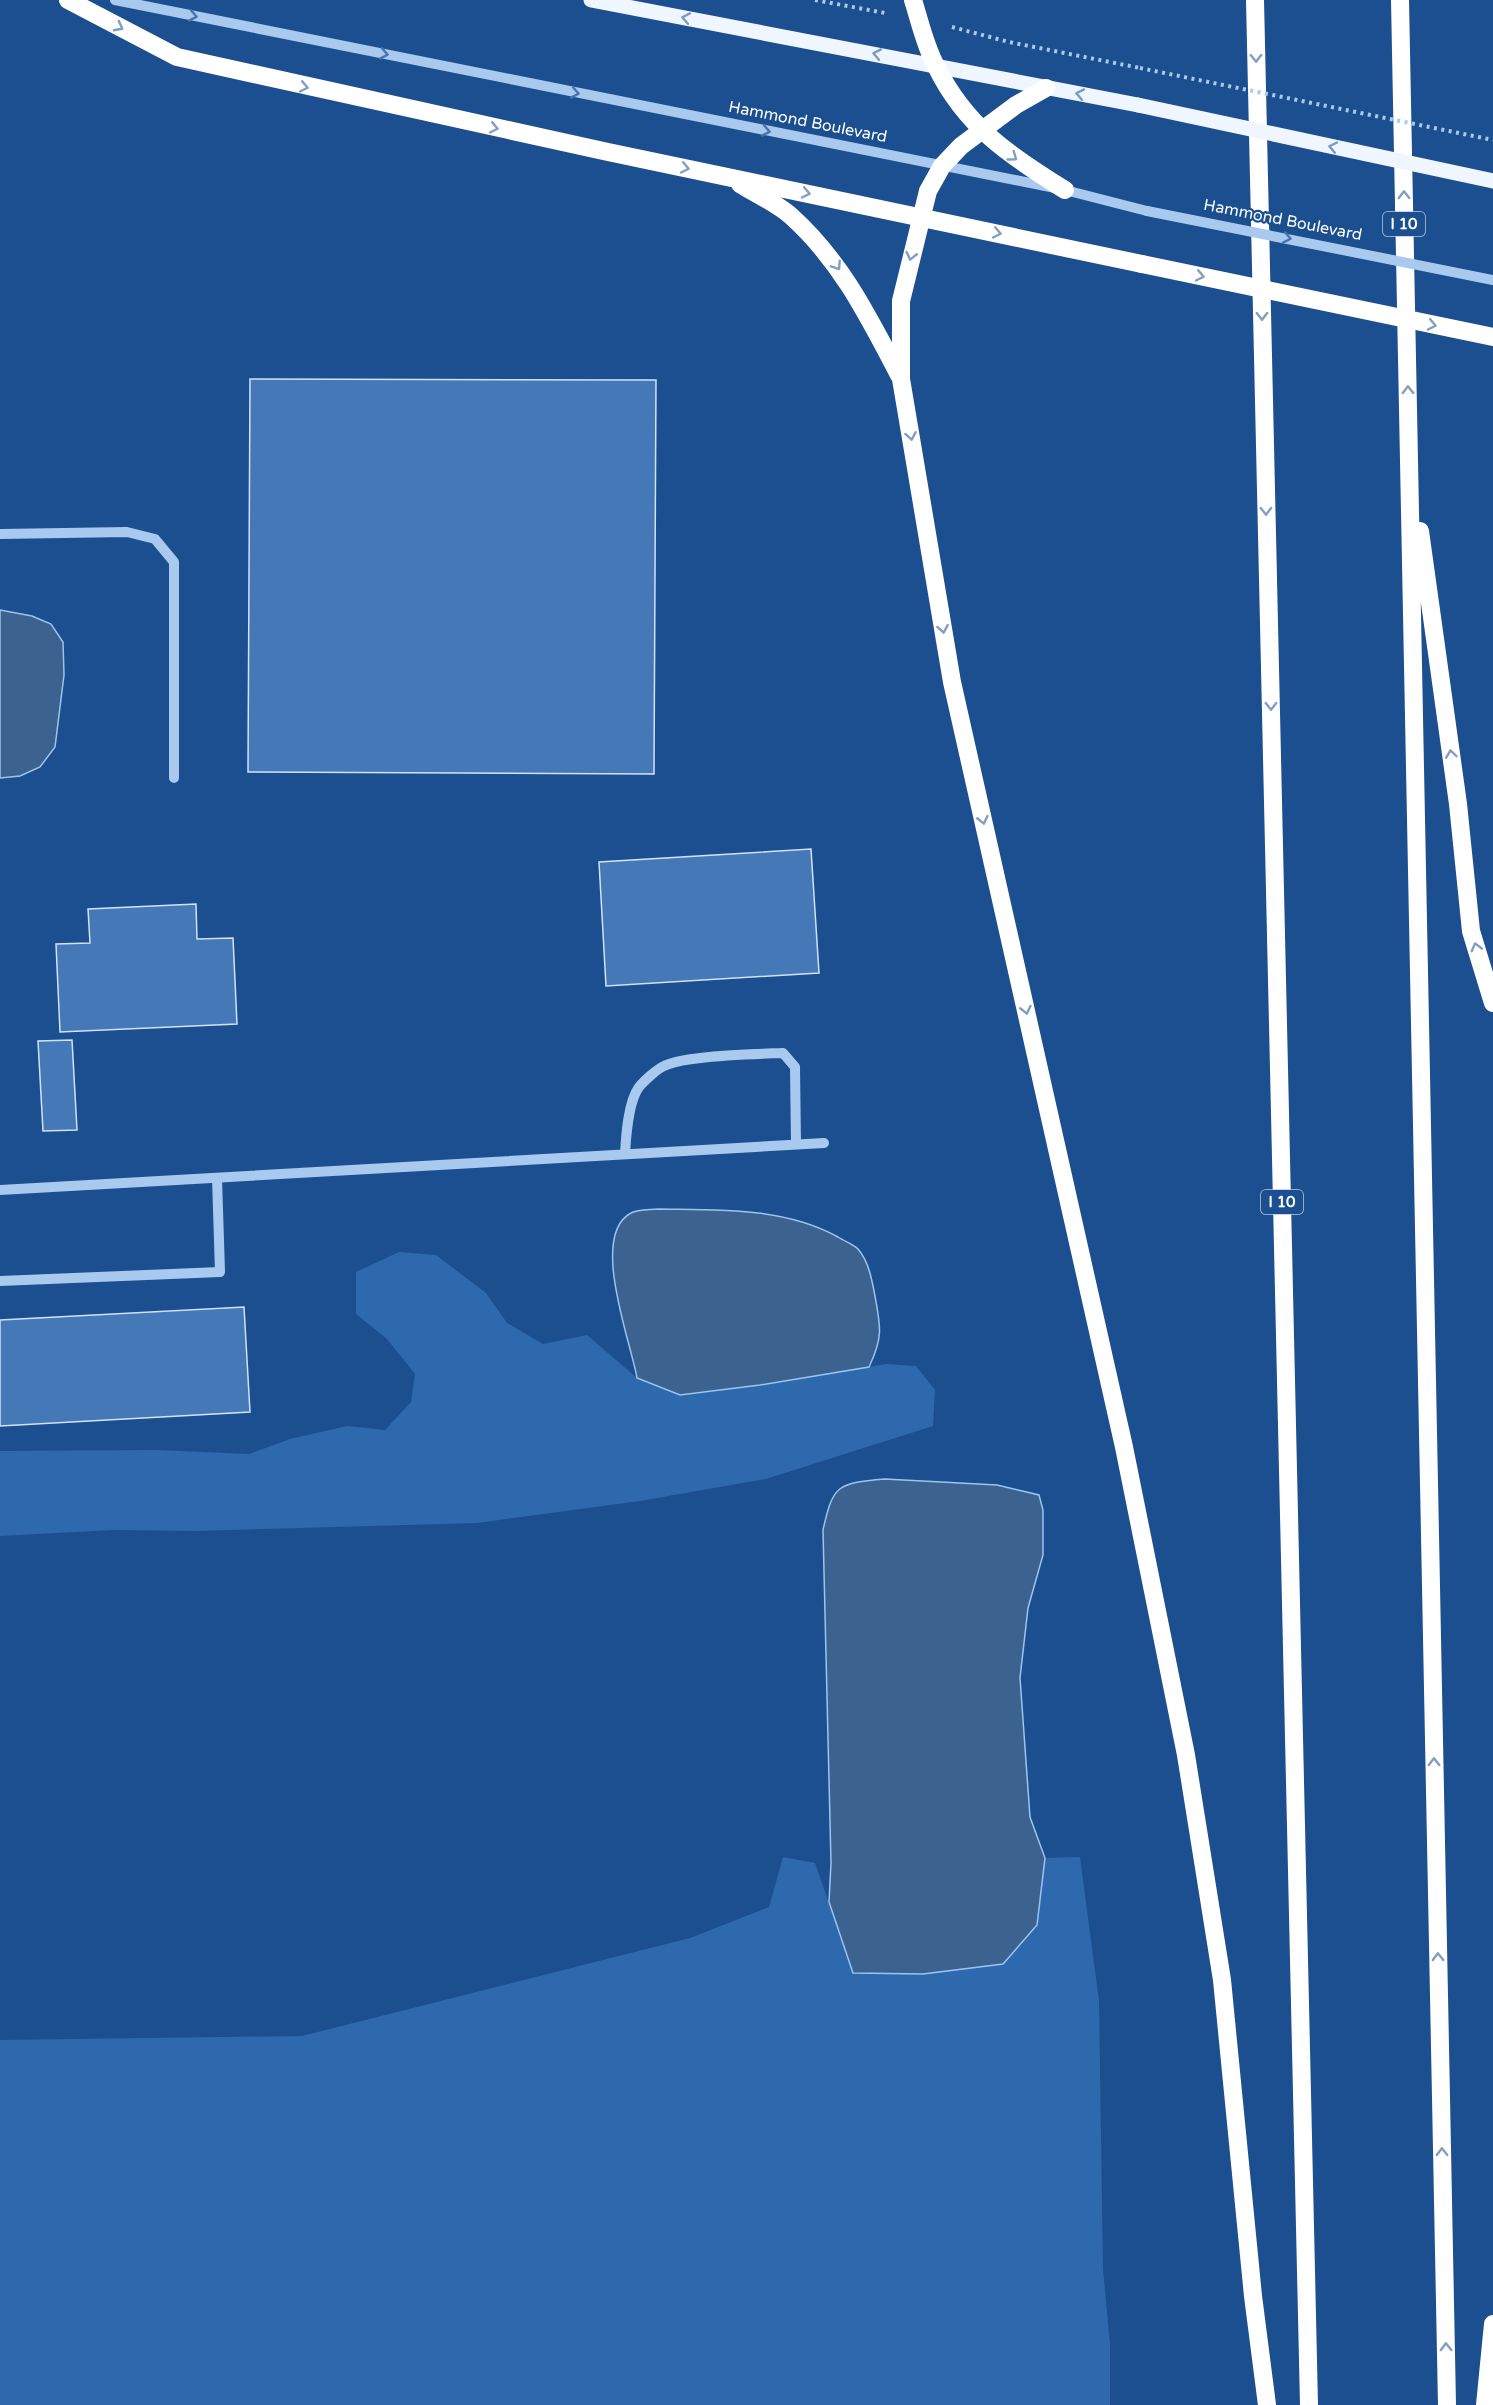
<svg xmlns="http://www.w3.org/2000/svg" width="1493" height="2405" font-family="'Varela Round',sans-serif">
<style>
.green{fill:#2e69ad}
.water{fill:#3c6290;stroke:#9cc4f0;stroke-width:1.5}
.building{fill:#4478b7;stroke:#cfe3fa;stroke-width:1.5}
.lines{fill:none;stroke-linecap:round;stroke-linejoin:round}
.path{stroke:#a9c9ee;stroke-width:4;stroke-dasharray:3 4.5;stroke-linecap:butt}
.minor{stroke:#a9c9ee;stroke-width:10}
.major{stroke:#f0f6ff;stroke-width:15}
.highway{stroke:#fff;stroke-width:18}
.path-bridge{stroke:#a9c9ee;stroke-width:4;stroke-dasharray:3 4.5;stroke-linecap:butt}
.minor-bridge{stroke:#a9c9ee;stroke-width:10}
.major-bridge{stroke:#f0f6ff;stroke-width:15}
.highway-bridge{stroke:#fff;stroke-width:18}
.oneway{stroke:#4674ac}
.oneway2{stroke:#7b9ac1}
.oneway3{stroke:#829ec1}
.labels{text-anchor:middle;stroke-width:4.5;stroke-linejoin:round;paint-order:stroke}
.shield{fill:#1b4f8f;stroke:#bbcadd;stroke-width:1.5}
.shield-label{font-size:15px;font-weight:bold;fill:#fff}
.street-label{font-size:16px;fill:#fff;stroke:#1b4f8f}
</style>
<rect width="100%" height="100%" fill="#1b4f8f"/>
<path class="green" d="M399,1252L436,1255L486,1293L507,1323L543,1344L587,1335L637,1378L760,1385L886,1364L916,1366L935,1390L933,1426L766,1479L640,1501L477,1523L196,1531L114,1530L0,1536V1451L156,1450L249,1454L290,1439L347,1426L385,1430L411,1402L415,1374L387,1339L356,1314V1272Z
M783,1857L815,1863L853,1973L923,1974L1003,1964L1037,1925L1045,1858L1080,1857L1099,2001L1103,2269L1110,2345V2405H0V2040L302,2036L690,1938L769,1907Z"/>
<path class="water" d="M0,610L32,616L51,624L63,642L64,675L55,747L40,767L20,776L0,778Z
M658,1209C719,1210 784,1207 838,1237C844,1241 853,1244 858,1249C869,1262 872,1280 875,1296C881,1328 883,1338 869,1367L760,1385L680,1395L637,1378C631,1342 589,1235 631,1213C638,1209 650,1210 658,1209Z
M885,1479L997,1485L1039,1495L1043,1510V1555L1028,1608L1020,1678L1030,1817L1045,1858L1037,1925L1003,1964L923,1974L853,1973L829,1902L831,1863L823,1530C833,1484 838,1483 885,1479Z"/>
<path class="building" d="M250,379L656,380L654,774L248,772Z
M811,849L819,973L606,986L599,862Z
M196,904L197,939L233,938L237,1024L60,1032L56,944L90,943L88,909Z
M72,1040L77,1130L43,1131L38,1041Z
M244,1307L250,1412L0,1426V1320Z"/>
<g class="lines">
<path class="path" d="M815,0L885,13
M952,27L1009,42L1140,68"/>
<path class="minor" d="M115,0L1065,190L1147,211
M0,534L127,532L155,539L174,562V778
M625,1154C626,1136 628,1102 639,1087C644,1081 657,1069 664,1066C685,1055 757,1054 783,1053L795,1067L796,1144
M0,1190L824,1143
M0,1281L220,1272L217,1178"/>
<path class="major" d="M591,0L1138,105"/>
<path class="highway" d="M68,0L177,57L608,152L1142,264
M913,0C920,22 925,46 936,66C965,126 1010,156 1065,190
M1255,0L1309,2405
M1400,0L1447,2405
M1046,88L1016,105L961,146L942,166L928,191L901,301V379L952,682L1124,1447L1186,1755L1222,1980L1253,2296L1267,2405
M740,184C756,194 776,203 791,216C841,261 868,316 899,375
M1420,531L1458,804L1471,931L1493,1003
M1485,2405L1493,2324"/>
<path class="path-bridge" d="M1140,68L1493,140"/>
<path class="minor-bridge" d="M1147,211L1493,280"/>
<path class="major-bridge" d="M1138,105L1493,181"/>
<path class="highway-bridge" d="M1142,264L1493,337"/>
</g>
<defs><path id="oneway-chevron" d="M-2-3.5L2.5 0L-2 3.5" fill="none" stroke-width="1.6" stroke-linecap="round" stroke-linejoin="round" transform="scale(1.5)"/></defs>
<g class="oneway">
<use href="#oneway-chevron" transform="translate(193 16) rotate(11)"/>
<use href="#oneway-chevron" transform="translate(384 54) rotate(11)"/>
<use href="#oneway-chevron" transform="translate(575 93) rotate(11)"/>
<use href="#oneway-chevron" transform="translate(766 131) rotate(11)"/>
<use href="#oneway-chevron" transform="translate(1287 238) rotate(11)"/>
</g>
<g class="oneway2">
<use href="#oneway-chevron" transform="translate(686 18) rotate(-169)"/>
<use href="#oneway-chevron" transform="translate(877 54) rotate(-169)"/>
<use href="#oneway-chevron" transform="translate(1080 94) rotate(-169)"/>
<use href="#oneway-chevron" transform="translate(1333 147) rotate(-168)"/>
</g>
<g class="oneway3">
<use href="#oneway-chevron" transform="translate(119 27) rotate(28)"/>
<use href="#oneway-chevron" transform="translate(1256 58) rotate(89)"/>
<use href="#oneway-chevron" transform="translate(304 87) rotate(12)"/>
<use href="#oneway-chevron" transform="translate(494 128) rotate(12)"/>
<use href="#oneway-chevron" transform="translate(1013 157) rotate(36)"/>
<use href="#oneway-chevron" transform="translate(685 168) rotate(12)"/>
<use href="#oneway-chevron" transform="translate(806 193) rotate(12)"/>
<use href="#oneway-chevron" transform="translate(1404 195) rotate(-91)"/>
<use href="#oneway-chevron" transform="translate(997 233) rotate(12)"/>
<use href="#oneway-chevron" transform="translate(911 256) rotate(103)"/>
<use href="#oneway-chevron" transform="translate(837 266) rotate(57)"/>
<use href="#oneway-chevron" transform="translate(1200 276) rotate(12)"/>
<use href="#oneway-chevron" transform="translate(1262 316) rotate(89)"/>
<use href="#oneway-chevron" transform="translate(1432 325) rotate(12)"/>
<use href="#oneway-chevron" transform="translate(1408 390) rotate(-91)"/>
<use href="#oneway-chevron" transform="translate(911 436) rotate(80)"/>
<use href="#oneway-chevron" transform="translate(1266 511) rotate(89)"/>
<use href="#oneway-chevron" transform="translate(943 629) rotate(80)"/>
<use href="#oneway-chevron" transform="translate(1271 706) rotate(89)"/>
<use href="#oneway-chevron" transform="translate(1451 754) rotate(-98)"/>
<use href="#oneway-chevron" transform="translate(983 820) rotate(77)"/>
<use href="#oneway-chevron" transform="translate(1476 947) rotate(-105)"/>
<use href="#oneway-chevron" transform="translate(1026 1010) rotate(77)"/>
<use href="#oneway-chevron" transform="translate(1434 1762) rotate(-91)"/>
<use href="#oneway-chevron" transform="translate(1438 1957) rotate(-91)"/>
<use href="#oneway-chevron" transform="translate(1442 2152) rotate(-91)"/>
<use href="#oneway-chevron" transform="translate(1446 2347) rotate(-91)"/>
</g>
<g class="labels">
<g class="shield">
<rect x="1383" y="212" width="42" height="24" rx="4.5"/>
<rect x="1261" y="1190" width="42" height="24" rx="4.5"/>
</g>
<g class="shield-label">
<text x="1404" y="229">I 10</text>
<text x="1282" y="1207">I 10</text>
</g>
<g class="street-label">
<text transform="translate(808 121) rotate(11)" y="6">Hammond Boulevard</text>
<text transform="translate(1283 219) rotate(11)" y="6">Hammond Boulevard</text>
</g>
</g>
</svg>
